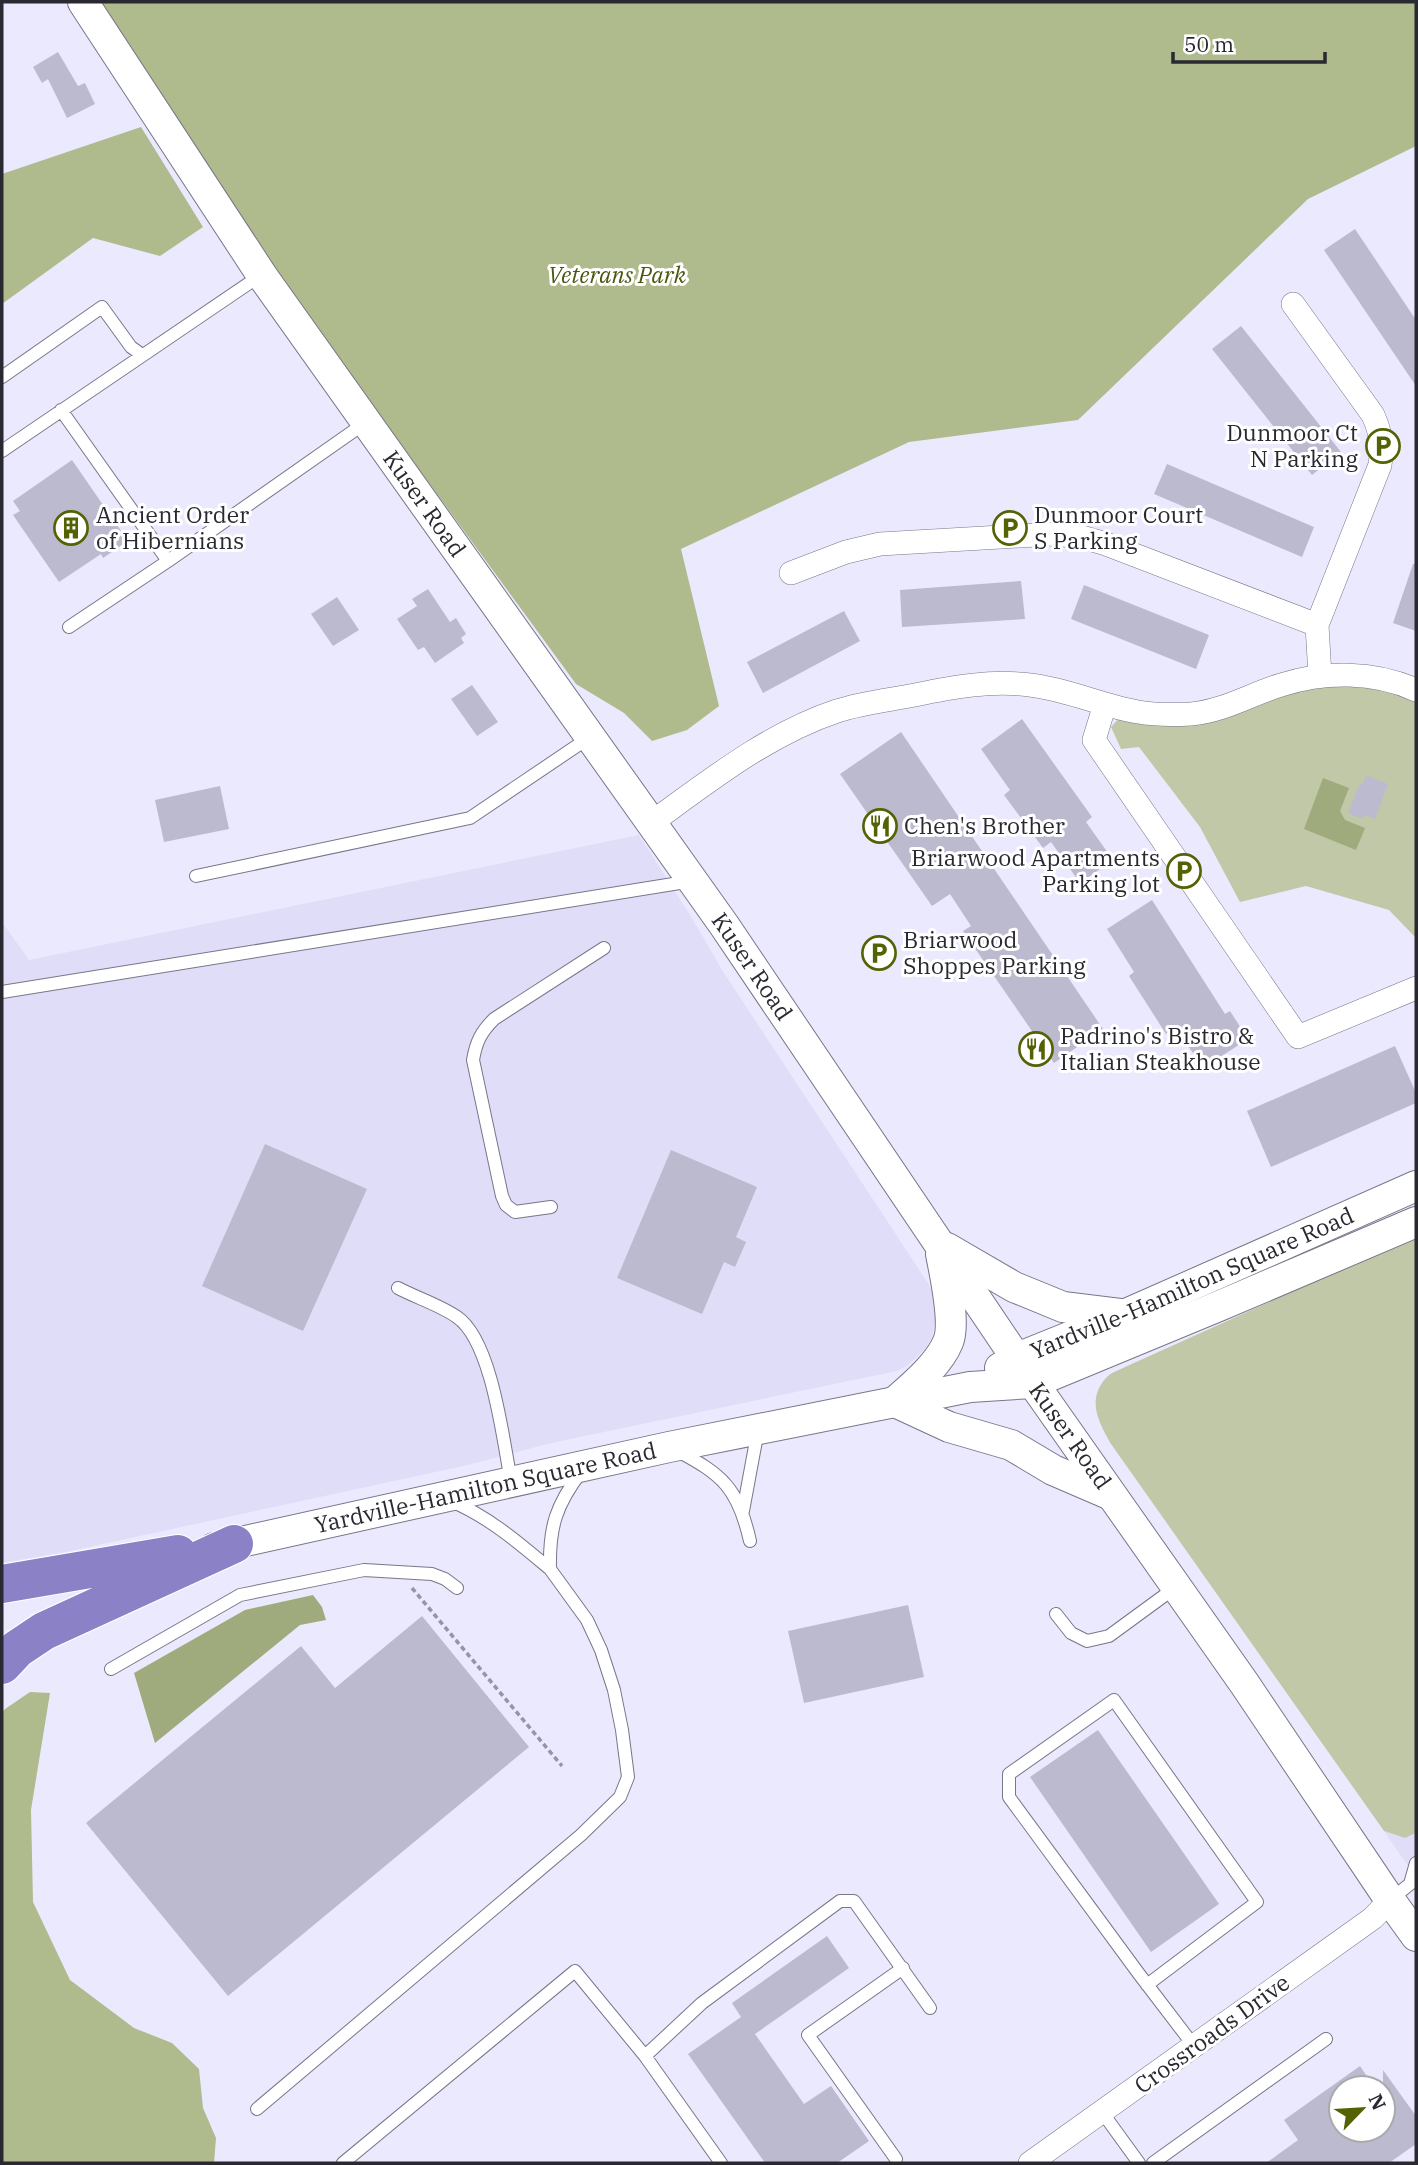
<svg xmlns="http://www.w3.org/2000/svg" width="1418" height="2165" font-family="'IBM Plex Serif',serif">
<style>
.built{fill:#e0ddf9}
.green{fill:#c0c8a8}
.forest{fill:#afba8d}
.water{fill:#9faa7d}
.building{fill:#bcbace}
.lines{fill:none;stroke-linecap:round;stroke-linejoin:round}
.service-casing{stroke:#787688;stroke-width:14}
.minor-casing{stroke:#787688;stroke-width:24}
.tertiary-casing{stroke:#787688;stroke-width:32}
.motorway-casing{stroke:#fff;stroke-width:40}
.path{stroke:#9795a5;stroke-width:3.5;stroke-dasharray:5 3.5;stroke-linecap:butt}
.service{stroke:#fff;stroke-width:12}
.minor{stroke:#fff;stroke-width:23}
.tertiary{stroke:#fff;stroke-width:30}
.motorway{stroke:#8b81c6;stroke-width:38}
.labels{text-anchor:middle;stroke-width:6;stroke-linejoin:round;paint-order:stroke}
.park-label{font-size:23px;font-style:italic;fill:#4c5811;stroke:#fff}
.poi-label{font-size:23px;fill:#2a2931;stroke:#fff;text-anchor:start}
.street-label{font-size:23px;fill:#2a2931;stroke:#fff}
</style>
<rect width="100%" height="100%" fill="#ebe9fe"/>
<path class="built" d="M639,835L690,915L724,973L928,1283L934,1296L937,1310L932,1337L926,1348L908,1365L897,1371L551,1443L468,1465L66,1552L2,1563V922L29,960Z
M1384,1831L1405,1838L1416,1833V1878Z"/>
<path class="green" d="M1337,680L1416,697V938L1389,910L1306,886L1240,902L1200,827L1139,747L1121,749L1111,727L1121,716L1285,691Z
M1416,1236V1833L1405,1838L1384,1831L1111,1444C1099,1423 1086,1400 1106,1378C1110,1373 1119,1370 1125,1367Z"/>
<path class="forest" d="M89,2H1416V146L1308,199L1078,420L909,442L681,549L719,706L687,730L652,741L624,713L576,684L227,207Z
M141,127L203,227L160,256L93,238L2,304V174Z
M30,1692L50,1693L31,1810L33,1902L70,1980L134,2028L172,2043L199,2069L203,2108L216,2138L214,2163H2V1713L5,1709Z"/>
<path class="water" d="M1323,778L1349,788L1340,811L1345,820L1365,828L1356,850L1304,829Z
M313,1595L322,1607L326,1620L300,1625L155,1743L134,1673L245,1610Z"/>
<path class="building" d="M58,52L78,86L85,83L95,104L67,118L48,79L42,83L33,67Z
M1355,229L1416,320V386L1324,250Z
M1241,326L1341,452L1312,475L1212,349Z
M72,460L128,541L103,558L101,554L59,582L13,515L20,511L13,501Z
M1167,464L1314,527L1302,557L1154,494Z
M1413,564H1416V631L1393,623Z
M1021,581L1025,619L902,627L900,590Z
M1084,585L1209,635L1196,669L1071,619Z
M428,589L450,622L456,618L466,634L461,638L464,643L435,663L424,647L418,650L397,619L417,606L412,599Z
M337,597L359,630L333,646L311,614Z
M844,611L860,641L763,693L747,662Z
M472,685L498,722L477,736L451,699Z
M1022,719L1092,817L1086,822L1113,860L1080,883L1051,842L1043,848L1004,795L1010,790L981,749Z
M901,732L1103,1029L1054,1063L963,931L971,926L950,894L932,906L840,774Z
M1366,775L1388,784L1375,819L1365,815L1363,819L1348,813L1360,783L1363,784Z
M220,786L229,829L164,842L155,800Z
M1152,900L1225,1014L1230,1011L1248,1039L1203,1068L1176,1028L1166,1034L1129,976L1134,972L1107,929Z
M1395,1046L1416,1093V1103L1271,1167L1247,1111Z
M265,1144L367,1189L303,1331L202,1286Z
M671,1150L757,1187L736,1237L746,1242L735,1267L724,1262L702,1314L617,1278Z
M908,1605L924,1677L804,1703L788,1631Z
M422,1616L529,1747L228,1996L86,1823L301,1646L335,1688Z
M1098,1730L1219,1904L1151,1952L1030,1777Z
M827,1936L849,1968L755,2034L804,2104L831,2086L869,2141L837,2163H765L688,2054L741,2017L732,2003Z
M1360,2066L1375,2088H1341V2130H1383V2070L1416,2116V2144L1389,2163H1266L1298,2140L1284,2120Z"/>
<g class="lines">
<g class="service-casing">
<path id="service" d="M2,377L102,307L131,347L142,355
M61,410L168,561L69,627
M2,451L261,275
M168,561L365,423
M196,876L470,818L590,737
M2,992L692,881
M551,1207L515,1212L506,1205L502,1196L473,1060C476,1042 481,1032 494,1019L604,948
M398,1288C417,1298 440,1305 457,1317C492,1341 503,1440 511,1481
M676,1450C723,1475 738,1488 750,1541
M451,1501C489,1517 519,1543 550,1569C549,1527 556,1505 581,1472
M743,1511L758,1430
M1056,1614L1071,1633L1087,1641L1109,1636L1176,1587
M111,1669L240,1595L364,1570L432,1574L445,1579L457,1588
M1390,1900L1410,1884L1416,1863
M1147,1985L1257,1902L1114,1700L1009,1774V1797L1139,1974L1194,2046
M257,2109L581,1835L620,1797L628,1777L622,1730L614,1690L601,1650L587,1620L550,1569
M1102,2112L1139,2163
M896,2159L808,2035L903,1968
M343,2163L575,1971L645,2056
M721,2163L645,2056L702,2003L840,1901H854L930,2008
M1153,2163L1326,2039"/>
</g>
<g class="minor-casing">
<path id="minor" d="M1293,304L1373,415C1381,433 1383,447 1380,465L1317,625L1320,676
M791,573L846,552L880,544L1053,534L1082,537L1106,544L1317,625
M1105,704L1094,740L1298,1037L1416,988
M651,823C709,781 768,734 837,711C861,703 889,700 915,695C953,687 991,680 1030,685C1067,689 1102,706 1138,712C1155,715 1174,715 1191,714C1224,711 1251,694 1281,685C1325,671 1374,671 1416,690
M1030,2163L1373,1918L1390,1900"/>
</g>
<g class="tertiary-casing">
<g id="tertiary">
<path id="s1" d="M83,2L263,277L724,925L1033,1383L1244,1683L1390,1900L1416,1936"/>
<path d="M947,1248L1014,1287L1063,1307L1120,1314"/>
<path id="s2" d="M1000,1368L1017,1358L1124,1315L1416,1186"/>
<path d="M897,1400C914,1385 939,1364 948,1342C956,1323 945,1275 941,1254"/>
<path d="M895,1402L949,1427L1011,1445L1053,1470L1111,1495"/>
<path id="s3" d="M214,1548L669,1447L970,1387L1033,1383L1219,1306L1416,1222"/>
</g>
</g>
<g class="motorway-casing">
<path id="motorway" d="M2,1584L178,1554
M2,1665L17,1649L44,1631L234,1544"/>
</g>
<path class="path" d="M412,1588L562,1766"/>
<use href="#service" class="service"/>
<use href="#minor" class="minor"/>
<use href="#tertiary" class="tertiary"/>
<use href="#motorway" class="motorway"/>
</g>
<defs>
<g id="parking-ring" transform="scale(1.75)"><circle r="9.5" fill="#fff" stroke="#546204" stroke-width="1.5"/><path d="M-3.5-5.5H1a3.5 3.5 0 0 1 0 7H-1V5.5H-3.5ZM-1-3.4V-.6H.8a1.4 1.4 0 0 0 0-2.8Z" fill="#546204"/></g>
<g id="building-ring" transform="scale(1.75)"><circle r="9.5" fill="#fff" stroke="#546204" stroke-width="1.5"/><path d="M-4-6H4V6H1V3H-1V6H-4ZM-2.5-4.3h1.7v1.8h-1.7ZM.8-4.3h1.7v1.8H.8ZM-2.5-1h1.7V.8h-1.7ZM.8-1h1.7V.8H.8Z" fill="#546204"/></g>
<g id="restaurant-ring" transform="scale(1.75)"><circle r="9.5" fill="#fff" stroke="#546204" stroke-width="1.5"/><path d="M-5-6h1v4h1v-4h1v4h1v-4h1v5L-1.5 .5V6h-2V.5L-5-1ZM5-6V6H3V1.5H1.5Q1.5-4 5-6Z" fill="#546204"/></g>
</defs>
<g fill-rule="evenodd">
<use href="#parking-ring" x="1383" y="446"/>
<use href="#building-ring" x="71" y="528"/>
<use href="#parking-ring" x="1010" y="528"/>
<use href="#restaurant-ring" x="880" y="826"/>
<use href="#parking-ring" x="1184" y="871"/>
<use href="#parking-ring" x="879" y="953"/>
<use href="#restaurant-ring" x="1036" y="1049"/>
</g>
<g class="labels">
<g class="park-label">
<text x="617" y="283">Veterans Park</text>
</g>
<g class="poi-label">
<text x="1358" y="441" text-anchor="end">Dunmoor Ct<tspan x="1358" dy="26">N Parking</tspan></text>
<text x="96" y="523">Ancient Order<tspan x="96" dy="26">of Hibernians</tspan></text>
<text x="1034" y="523">Dunmoor Court<tspan x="1034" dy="26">S Parking</tspan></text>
<text x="904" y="834">Chen's Brother</text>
<text x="1160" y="866" text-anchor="end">Briarwood Apartments<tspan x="1160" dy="26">Parking lot</tspan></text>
<text x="903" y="948">Briarwood<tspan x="903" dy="26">Shoppes Parking</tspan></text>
<text x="1060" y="1044">Padrino's Bistro &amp;<tspan x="1060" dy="26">Italian Steakhouse</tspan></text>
</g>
<g class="street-label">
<text dy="8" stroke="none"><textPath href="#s1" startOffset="607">Kuser Road</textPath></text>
<text dy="8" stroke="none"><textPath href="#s1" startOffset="1174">Kuser Road</textPath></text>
<text dy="8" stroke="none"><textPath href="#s2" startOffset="210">Yardville-Hamilton Square Road</textPath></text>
<text dy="8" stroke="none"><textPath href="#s1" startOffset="1741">Kuser Road</textPath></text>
<text dy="8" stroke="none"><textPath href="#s3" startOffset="278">Yardville-Hamilton Square Road</textPath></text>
<text transform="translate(1212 2034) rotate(-36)" y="8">Crossroads Drive</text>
</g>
</g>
<rect width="1418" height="2165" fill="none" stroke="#2a2931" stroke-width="7"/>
<g transform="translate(1362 2109) rotate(65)"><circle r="33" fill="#ffffff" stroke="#aaa9ad" stroke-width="2"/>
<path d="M0-5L12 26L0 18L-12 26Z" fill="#546204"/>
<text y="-10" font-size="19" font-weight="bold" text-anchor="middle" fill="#2a2931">N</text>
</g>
<path d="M1173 52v10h152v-10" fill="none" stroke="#2a2931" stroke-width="3.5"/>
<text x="1184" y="52" font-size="21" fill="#2a2931" stroke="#ffffff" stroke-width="5" paint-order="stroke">50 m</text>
</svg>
